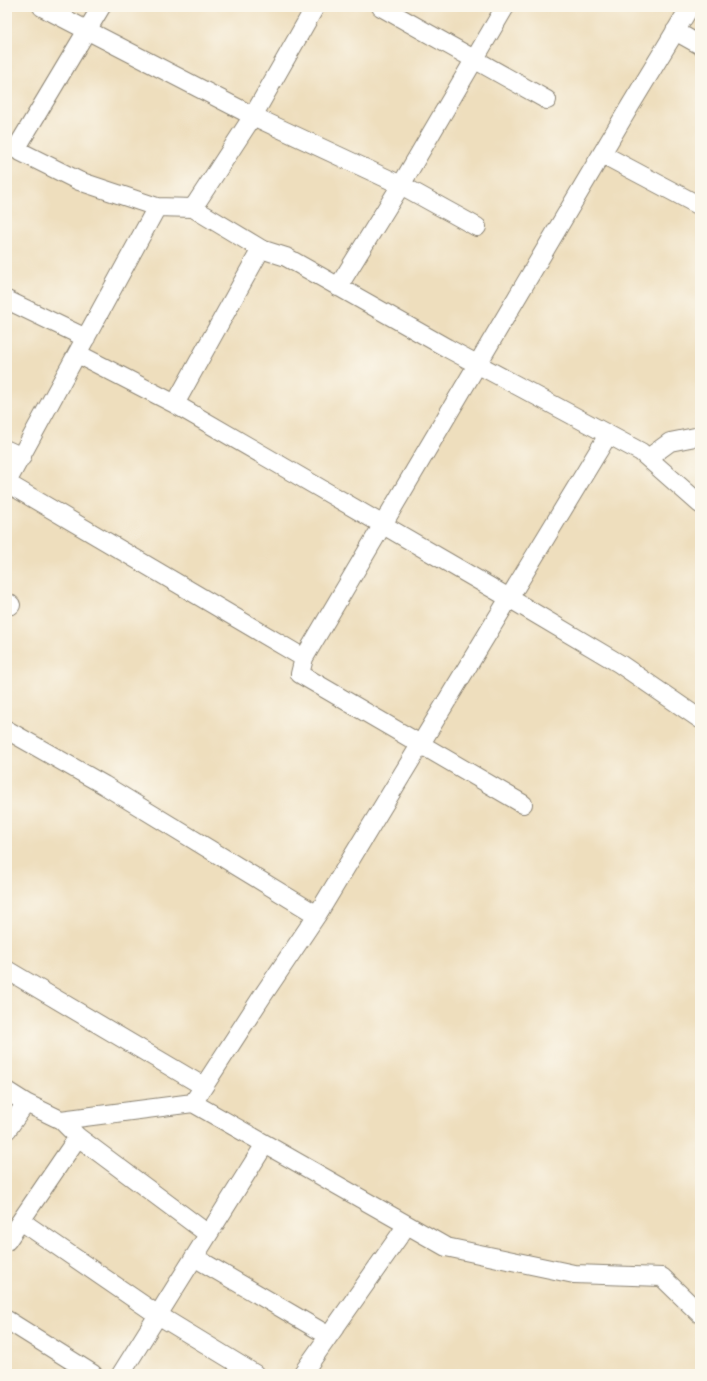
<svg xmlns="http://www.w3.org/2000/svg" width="707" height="1381" font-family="'Patrick Hand',sans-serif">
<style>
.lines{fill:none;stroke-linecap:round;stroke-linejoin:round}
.minor-casing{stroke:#8c8474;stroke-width:20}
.minor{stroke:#fff;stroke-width:18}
</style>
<rect width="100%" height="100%" fill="#fbf7ec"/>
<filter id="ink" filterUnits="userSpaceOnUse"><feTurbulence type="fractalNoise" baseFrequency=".025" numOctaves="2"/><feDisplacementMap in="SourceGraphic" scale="8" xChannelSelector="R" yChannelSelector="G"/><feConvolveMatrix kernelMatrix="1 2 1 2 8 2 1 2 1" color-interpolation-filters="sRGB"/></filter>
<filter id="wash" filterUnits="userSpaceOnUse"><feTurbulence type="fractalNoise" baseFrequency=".012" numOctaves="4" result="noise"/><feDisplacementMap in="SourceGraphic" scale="16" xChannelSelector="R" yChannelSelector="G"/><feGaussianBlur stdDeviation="0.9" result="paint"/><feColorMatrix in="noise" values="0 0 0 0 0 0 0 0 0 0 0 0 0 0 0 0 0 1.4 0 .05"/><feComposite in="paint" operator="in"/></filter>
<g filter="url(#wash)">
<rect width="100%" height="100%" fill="#eedebd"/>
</g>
<g filter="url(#ink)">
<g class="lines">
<g class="minor-casing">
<path id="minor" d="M42,7L253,116L401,185L477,227
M381,7L547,100
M675,31L700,45
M7,145L79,181L157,207L193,208L261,249L286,257L447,348L641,452L700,504
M16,149L101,7
M602,154L700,206
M193,208L253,116L315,7
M338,287L401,185L505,7
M7,300L86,338
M78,354L175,404L509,598L620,664L700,719
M175,404L261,249
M7,450L22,457
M648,458L670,442L700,436
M7,482L157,207
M7,483L304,658L300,674L523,804
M7,602L11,605
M304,658L630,106L690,7
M7,730L104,785L317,915
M7,970L203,1086
M7,1091L26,1103L61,1120L193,1103L446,1247L574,1274L662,1277L700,1314
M193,1103L261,998L317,915L608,435
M61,1120L78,1137L208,1234
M7,1130L26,1103
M21,1221L158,1315L255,1374
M7,1241L78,1137
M194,1257L329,1336
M7,1320L93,1374
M121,1374L265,1144
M302,1374L407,1225"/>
</g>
<use href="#minor" class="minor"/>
</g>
</g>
<rect width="707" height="1381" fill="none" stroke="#fbf7ec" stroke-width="24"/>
</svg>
